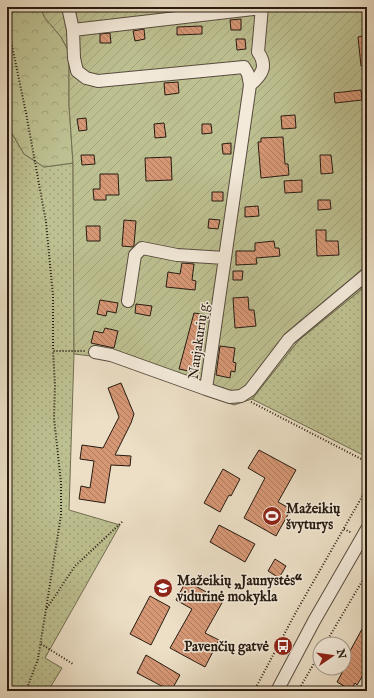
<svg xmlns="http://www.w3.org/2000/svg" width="374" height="698" font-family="'IM FELL English',serif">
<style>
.grass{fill:url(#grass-dots);stroke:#726e51}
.forest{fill:url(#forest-crowns);stroke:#726e51}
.garden{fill:url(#garden-furrows);stroke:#726e51}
.building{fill:url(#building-back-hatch);stroke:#271b11}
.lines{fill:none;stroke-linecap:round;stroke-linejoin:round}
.minor-casing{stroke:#584c3e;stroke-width:14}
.path{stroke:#271b11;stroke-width:2;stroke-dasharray:1 2;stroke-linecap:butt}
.minor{stroke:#f3eada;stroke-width:12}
.labels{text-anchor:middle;stroke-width:3;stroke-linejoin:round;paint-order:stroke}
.street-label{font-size:14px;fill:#271b11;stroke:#f3eada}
.poi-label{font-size:14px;font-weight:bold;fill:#271b11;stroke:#f3eada;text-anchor:start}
</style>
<defs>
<pattern id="grass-dots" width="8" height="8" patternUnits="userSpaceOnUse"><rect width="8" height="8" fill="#bdc091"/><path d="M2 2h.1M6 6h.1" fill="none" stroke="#a2a47c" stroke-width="1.8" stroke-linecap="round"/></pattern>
<pattern id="forest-crowns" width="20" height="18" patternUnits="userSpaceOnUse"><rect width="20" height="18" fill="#bdc091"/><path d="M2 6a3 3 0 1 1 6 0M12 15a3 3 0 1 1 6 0" fill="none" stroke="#a2a47c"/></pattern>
<pattern id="garden-furrows" width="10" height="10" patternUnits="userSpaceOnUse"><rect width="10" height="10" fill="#bdc091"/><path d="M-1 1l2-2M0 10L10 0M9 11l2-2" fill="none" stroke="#a2a47c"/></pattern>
<pattern id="building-back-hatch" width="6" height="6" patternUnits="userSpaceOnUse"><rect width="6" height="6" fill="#d69775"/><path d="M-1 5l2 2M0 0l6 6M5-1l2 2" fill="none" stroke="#ae7a5f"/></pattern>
</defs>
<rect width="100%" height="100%" fill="#ecdfc6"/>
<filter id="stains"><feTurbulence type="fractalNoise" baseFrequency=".005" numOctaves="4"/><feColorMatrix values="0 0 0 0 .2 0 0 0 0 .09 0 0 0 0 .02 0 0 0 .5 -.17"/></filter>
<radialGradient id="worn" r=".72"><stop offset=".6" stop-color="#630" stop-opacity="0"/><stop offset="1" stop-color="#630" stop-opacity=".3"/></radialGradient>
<path class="grass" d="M7,125L24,154L44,167L73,163L74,354L69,510L120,525L45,658L62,668L48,691H7Z
M367,285V457L252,399L299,340Z"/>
<path class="forest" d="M7,7H40L45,18L61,37L69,52V105L73,163L44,167L24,154L7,125Z"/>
<path class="garden" d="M40,7H367V285L299,340L252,399L234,405L113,361L91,356L74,354L73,163L69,105V52L61,37L45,18Z"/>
<path class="building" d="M241,19V30H231L230,20Z
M202,26V34L177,35V27Z
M144,29L145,39L135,41L133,31Z
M110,33L111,43H100V34Z
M367,35V66H361L358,37Z
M236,39H245L246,49L237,50Z
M178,82L179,93L165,95L164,83Z
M361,90L362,100L335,103L334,93Z
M295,115L296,128L282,129L281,116Z
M86,118L87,130L79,131L77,119Z
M164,123L166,137L155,138L154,124Z
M202,124H211L212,133L202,134Z
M283,137L285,164H288L289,175L261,178L258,142H261V138Z
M231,143V154H223L222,144Z
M81,155H94L95,164L82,165Z
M320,155H331L333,173L321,174Z
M171,157L172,180L146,181L145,158Z
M100,174H118L119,195H106V200H94L93,189H100Z
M302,180V192L285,193L284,181Z
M212,192H223V201H212Z
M318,200H330L331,209L318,210Z
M258,206L259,216L245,217V207Z
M209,219L220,220L218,229L208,228Z
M124,220L136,221L134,245L133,247L122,246Z
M86,226H100V241H87Z
M316,230H326V241H338L339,255L317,256Z
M274,241L275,248H279L280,256L256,258L257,264L236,265V251H255V243Z
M182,263L194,264L192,280L196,281L195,290L166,287L168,272L180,274Z
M233,271H243L242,280H233Z
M248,297L249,310H254L256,326L235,328L233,298Z
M100,300L118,303L116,313L107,311L106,316L97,314Z
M136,304L152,306L150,316L135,313Z
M194,313L207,315L205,333H202L198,355L193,372L179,369Z
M105,328L118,331L114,348L91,343L94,331L103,333Z
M220,346L235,348L233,362L236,363L235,372L231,371L230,378L216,375Z
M121,383L134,414L131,423L115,455L131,456L130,466L111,465L105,503L79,499L81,486L90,488L94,461L80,459L82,445L103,448L119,417L108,388Z
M259,450L296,470L278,502L291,509L276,536L244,518L265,478L248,468Z
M223,469L240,479L231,496L229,495L220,512L204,503Z
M219,525L255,544L245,562L210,542Z
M275,559L286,566L279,578L268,571Z
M186,581L223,601L205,633L219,640L205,667L170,648L192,609L176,600Z
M150,596L170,607L151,645L130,634Z
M367,620V662L363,669L366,670L357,685L355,683L351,690L337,682L343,671L340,669L344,668V662Z
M146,655L180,675L171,691L137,673Z"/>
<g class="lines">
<g class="minor-casing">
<path id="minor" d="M68,7L73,30L74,58L77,71L86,78L98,81L244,67L248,74L250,85L206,389L230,397L241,396L250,390L289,339L367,274
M73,30L262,8
M250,85C262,75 268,66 258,52L262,7
M128,301L135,255L142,248L177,255L225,258
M95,352L111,355L206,389
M277,691L314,621L367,529"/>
</g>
<path class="path" d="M7,22L26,113L46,222L53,296V351
M251,402L367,462
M344,529L352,533
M47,608L75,566L123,521
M41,644L73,664
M325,644L367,573
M26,691L38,659L61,515V483L54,418L55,385L53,351H85
M254,691L296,612L367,488
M298,691L320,653"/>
<use href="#minor" class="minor"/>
</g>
<defs>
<g id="stadium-disc" transform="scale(1)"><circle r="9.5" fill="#8f2418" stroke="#f3eada"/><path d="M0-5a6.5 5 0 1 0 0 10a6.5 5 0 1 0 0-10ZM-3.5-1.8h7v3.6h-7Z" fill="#fff"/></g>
<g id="school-disc" transform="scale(1)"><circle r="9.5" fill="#8f2418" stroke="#f3eada"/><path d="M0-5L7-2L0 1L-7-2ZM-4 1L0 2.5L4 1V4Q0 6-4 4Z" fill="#fff"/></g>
<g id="bus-disc" transform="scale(1)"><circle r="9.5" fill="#8f2418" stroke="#f3eada"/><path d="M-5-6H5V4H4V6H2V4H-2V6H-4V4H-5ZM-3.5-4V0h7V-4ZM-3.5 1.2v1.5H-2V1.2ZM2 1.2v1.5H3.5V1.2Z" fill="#fff"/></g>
</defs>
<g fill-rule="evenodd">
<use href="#stadium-disc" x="272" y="516"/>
<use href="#school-disc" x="163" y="588"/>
<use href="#bus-disc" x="283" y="646"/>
</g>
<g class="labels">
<g class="street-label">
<text transform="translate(198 340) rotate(-82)" y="5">Naujakurių g.</text>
</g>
<g class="poi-label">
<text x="286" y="513">Mažeikių<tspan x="286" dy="16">švyturys</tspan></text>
<text x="177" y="585">Mažeikių „Jaunystės“<tspan x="177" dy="16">vidurinė mokykla</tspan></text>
<text x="269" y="651" text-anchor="end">Pavenčių gatvė</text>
</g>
</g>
<rect width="374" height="698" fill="none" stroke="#ecdfc6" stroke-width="24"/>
<rect x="8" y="8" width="358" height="682" fill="none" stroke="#271b11" stroke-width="2"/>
<rect x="12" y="12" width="350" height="674" fill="none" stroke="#271b11"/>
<g transform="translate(332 656) rotate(77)"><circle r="19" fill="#f3eada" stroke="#a1978a"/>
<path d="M0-3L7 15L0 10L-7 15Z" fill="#8f2418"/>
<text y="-6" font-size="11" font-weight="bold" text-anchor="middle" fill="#271b11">N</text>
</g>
<rect width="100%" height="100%" filter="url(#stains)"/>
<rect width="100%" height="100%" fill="url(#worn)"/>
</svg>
